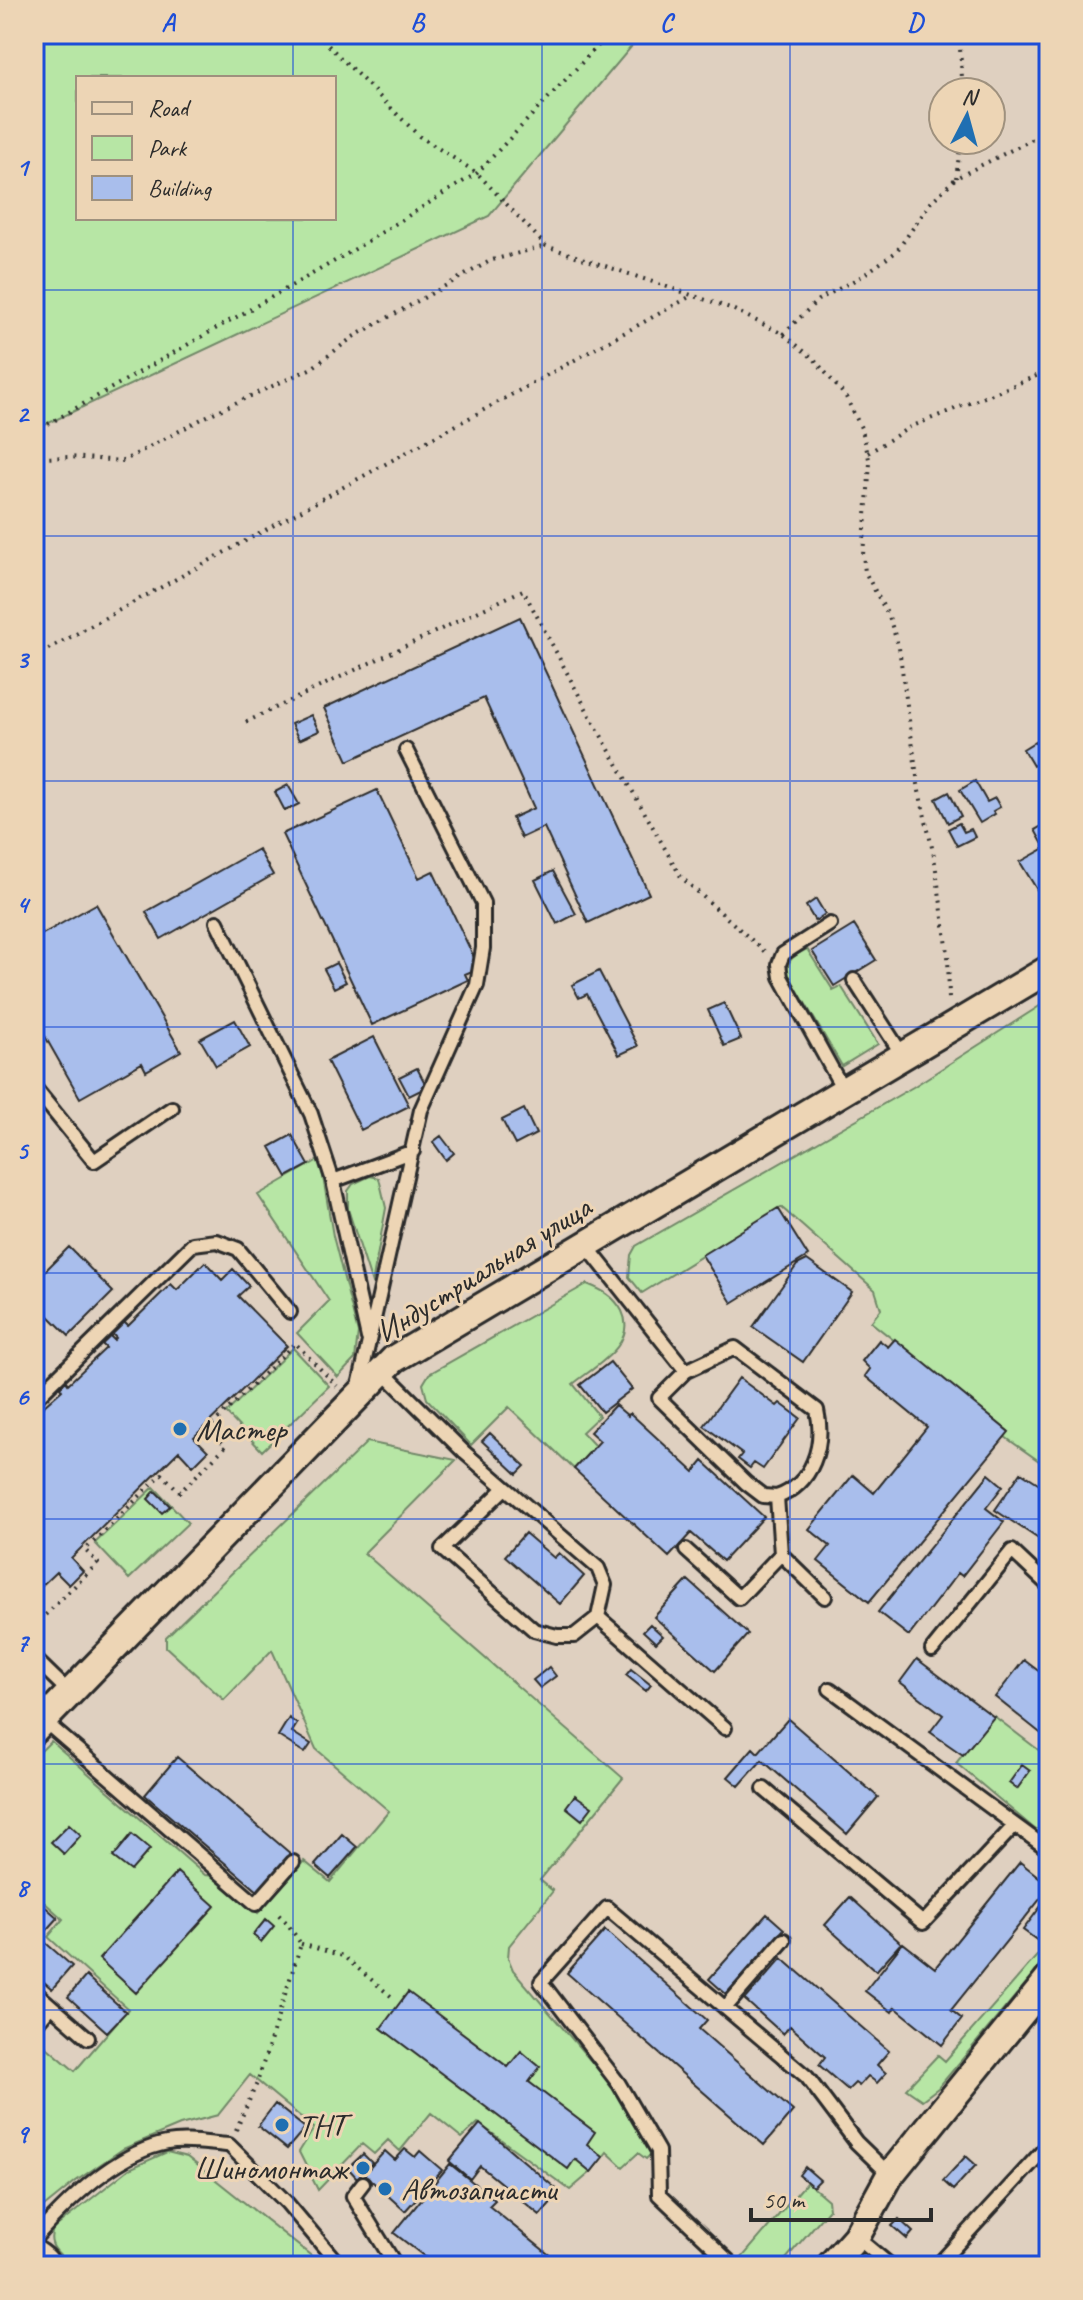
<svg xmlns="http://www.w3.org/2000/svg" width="1083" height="2300" font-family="Caveat,sans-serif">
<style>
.green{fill:#b7e6a5;stroke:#718868;stroke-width:2;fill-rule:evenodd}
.building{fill:#a9beec;stroke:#2b2b2b;stroke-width:2}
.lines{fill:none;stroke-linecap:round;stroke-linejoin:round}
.service-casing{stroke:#2b2b2b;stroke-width:18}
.minor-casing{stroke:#2b2b2b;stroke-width:32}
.primary-casing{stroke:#2b2b2b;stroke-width:46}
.path{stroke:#2b2b2b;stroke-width:4;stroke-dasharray:2 6;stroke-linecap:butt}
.service{stroke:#edd5b5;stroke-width:12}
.minor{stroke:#edd5b5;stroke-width:26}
.primary{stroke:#edd5b5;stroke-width:40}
.grid{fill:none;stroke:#1d4ed8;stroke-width:2;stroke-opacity:0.55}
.poi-dot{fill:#1f6fb2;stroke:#edd5b5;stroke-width:3}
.labels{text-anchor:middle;stroke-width:6;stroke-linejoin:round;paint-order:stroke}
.street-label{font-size:32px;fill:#2b2b2b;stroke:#edd5b5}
.poi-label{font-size:32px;fill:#2b2b2b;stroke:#edd5b5;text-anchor:start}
.neatline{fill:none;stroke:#1d4ed8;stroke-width:3}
.grid-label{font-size:26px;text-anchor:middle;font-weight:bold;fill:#1d4ed8}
</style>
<rect width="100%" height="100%" fill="#dfd0c0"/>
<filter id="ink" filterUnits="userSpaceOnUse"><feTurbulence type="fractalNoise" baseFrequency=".0125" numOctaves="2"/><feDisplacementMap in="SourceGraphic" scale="16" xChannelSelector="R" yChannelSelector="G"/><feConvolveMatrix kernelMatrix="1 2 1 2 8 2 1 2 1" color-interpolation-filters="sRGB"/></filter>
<g filter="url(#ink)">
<path class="green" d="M34,34H642L489,216L34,430ZM334,78V218H78V78Z
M807,949L833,990L841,986L878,1044L842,1066L788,974C786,959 794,956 807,949Z
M1049,1000V1468L1005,1437L1008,1431L871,1322L881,1309L875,1290L781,1207L642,1293L629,1277L631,1255L636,1246L913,1087Z
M320,1159L333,1236L358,1333L355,1359L338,1377L297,1333L329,1301L258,1195Z
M370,1176L379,1178L386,1208L372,1284L348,1209V1191L353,1184Z
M587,1284C602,1290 614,1296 622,1311C638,1344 595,1366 573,1384L599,1416L582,1432L595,1446L574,1469L509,1407L471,1445L427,1399L423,1384L429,1374Z
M293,1348L329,1386L262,1451L226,1413Z
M367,1442L456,1460L364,1553L623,1778L540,1880L553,1891L509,1946L508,1958L513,1970L620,2095L655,2150L646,2159L638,2153L623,2167L607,2152L591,2172L570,2190L478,2123L462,2138L431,2113L400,2151L388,2140L374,2154L362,2144L318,2190L299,2152L314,2128L250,2075L218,2115L180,2125L123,2149L76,2181L34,2215V2042L43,2044L75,2071L128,2009L48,1937L63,1919L34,1893V1758L51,1741L205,1875L214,1876L258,1913L304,1861L330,1882L389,1811L316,1749L272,1650L224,1700L166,1647V1637Z
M154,1487L188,1523L129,1579L95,1543Z
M994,1716L1049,1758V1841L956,1763Z
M1042,1950L1039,1966L1033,1975L938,2088L922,2100L906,2089L938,2055L945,2061Z
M167,2152L187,2157L324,2266H74C61,2256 46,2247 53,2229L129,2169Z
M807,2182L828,2200L829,2209L780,2266H748L740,2260Z"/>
<path class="building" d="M520,617L649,894L588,923L544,827L521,838L512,818L534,808L484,698L348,761L324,708Z
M311,715L319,731L299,740L291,724Z
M1036,741L1046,759L1033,766L1023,749Z
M975,781L987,802L995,798L1000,807L993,811L995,814L980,823L960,790Z
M288,785L299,804L285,811L275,792Z
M377,790L419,878L433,871L479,968L465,974L468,980L372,1025L282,834Z
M949,792L961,816L948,823L936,799Z
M1049,822V887L1039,893L1020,862L1045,848L1035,830Z
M959,823L964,832L971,829L975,837L957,846L948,829Z
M258,849L273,875L161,939L146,912Z
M553,871L576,914L557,924L535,880Z
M816,899L825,914L815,921L806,906Z
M96,904L181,1051L146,1071L142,1063L80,1098L34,1017V939Z
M854,925L876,960L834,986L812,951Z
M336,963L346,982L334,988L324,969Z
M599,971L638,1046L619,1055L587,994L579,998L572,985Z
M724,1003L741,1039L724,1046L708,1010Z
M235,1020L250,1047L216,1066L200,1039Z
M374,1037L409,1106L361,1130L327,1061Z
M417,1068L427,1087L409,1096L399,1077Z
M524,1109L536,1134L515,1145L502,1120Z
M292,1135L309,1165L287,1177L270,1147Z
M441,1136L454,1153L446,1160L433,1142Z
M778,1208L808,1256L732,1303L702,1255Z
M69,1247L113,1292L69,1336L34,1301V1282Z
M807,1260L852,1292L803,1362L753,1327L797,1265Z
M205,1262L222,1280L233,1269L249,1286L238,1296L287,1346L194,1437L208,1451L193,1466L179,1451L71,1558L83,1571L69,1585L56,1572L34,1593V1415L62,1390L60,1387L66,1381L68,1384L106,1348L101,1343L109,1335L114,1340L116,1338L109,1330L121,1319L128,1326L171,1284L177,1290Z
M895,1339L1009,1432L869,1602L818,1561L830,1546L809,1529L853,1475L874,1493L927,1427L865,1376L870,1369L862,1361L879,1340L888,1347Z
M610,1362L632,1389L602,1412L580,1385Z
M739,1378L777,1406L780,1403L800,1418L763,1469L754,1463L750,1468L738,1459L742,1454L704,1426Z
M615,1405L628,1416L630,1413L694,1472L703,1461L764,1517L723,1561L691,1533L669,1557L574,1469L600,1441L590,1432Z
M490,1433L525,1466L517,1474L482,1441Z
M1021,1472L1049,1490V1546L995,1510Z
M989,1474L1003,1486L986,1508L1004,1522L962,1576L958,1573L909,1636L878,1612Z
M155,1491L170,1506L162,1513L148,1499Z
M525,1533L554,1558L559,1553L584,1576L560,1604L505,1556Z
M688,1580L748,1634L715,1671L654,1617Z
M650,1624L663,1636L656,1643L643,1631Z
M917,1659L994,1717L963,1755L930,1732L943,1715L900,1682Z
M1024,1660L1049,1679V1740L995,1697Z
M549,1667L556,1676L540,1688L533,1680Z
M631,1669L651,1685L646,1691L626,1675Z
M289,1718L297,1724L292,1732L311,1744L305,1753L278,1736Z
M788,1719L878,1797L847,1834L762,1760L739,1786L728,1777L753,1748L758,1753Z
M177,1757L291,1854L259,1892L145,1795Z
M1022,1765L1030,1771L1017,1789L1009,1783Z
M575,1795L592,1807L582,1820L566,1807Z
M69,1824L81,1835L64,1854L51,1842Z
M132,1834L150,1849L131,1871L113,1857Z
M342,1834L357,1847L330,1878L315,1865Z
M1020,1862L1049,1885V1888L951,2010L962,2019L942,2045L895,2007L892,2012L865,1991L903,1943L935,1968Z
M177,1872L215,1906L136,1993L99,1959Z
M34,1897L58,1918L40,1938L72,1966L52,1989L34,1973Z
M850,1897L901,1943L876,1971L825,1925Z
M1044,1902L1049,1905V1926L1038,1941L1023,1930Z
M767,1914L784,1929L726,1994L709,1979Z
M266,1919L274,1926L261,1942L253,1935Z
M605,1930L707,2020L699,2029L793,2111L764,2145L567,1973Z
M782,1958L889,2051L877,2065L886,2073L877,2083L868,2076L859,2086L855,2083L848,2090L819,2065L825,2057L790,2026L783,2034L745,2000Z
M86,1976L126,2012L107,2032L68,1997Z
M408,1992L508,2067L521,2051L540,2067L529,2082L595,2132L587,2144L603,2157L591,2172L575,2159L568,2169L381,2028Z
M275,2104L305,2128L287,2149L258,2126Z
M480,2124L560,2192L540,2215L480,2166L470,2179L449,2161Z
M405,2149L415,2157L420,2151L442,2170L405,2211L364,2174L385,2151L395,2160Z
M363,2154L372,2163L357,2178L348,2168Z
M966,2156L976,2165L953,2190L943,2181Z
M450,2164L495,2200L489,2206L563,2266H426L430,2261L394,2233Z
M805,2167L820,2180L813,2187L799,2175Z
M899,2219L913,2232L907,2239L892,2226Z"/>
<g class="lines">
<g class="service-casing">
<path id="service" d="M217,922L311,1114L333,1181L368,1338
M830,924L783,954L779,964L781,977L844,1091
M854,980L903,1056
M34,1087L94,1161L172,1108
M333,1181L413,1151
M586,1245L686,1371
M382,1371L464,1452L598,1568L605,1585L598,1617L574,1636H557L534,1630L442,1549L505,1488
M359,1386L421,1110L477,985L483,948V903L406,750
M34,1400L193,1244L217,1241L238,1249L290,1312
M777,1497C813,1484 825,1445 817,1410L735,1348L686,1371L659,1398L746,1483L763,1496L777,1497L781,1554L825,1597
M686,1550L739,1598L781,1554
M598,1617L725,1728
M932,1650L1012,1551L1049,1586
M34,1658L70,1693
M830,1689L1049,1850
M43,1720L256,1904L293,1862
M764,1789L923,1923L1015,1825
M34,1991L88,2038
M725,2008L784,1940
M34,2026L51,2006
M363,2183L353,2196L396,2266
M856,2237L891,2266
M34,2239C67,2201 116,2153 167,2143C186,2139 210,2144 229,2145L287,2203L340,2266
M734,2266L659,2195L658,2151L619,2084L541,1982L607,1908L807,2077L856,2142L890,2175
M937,2266L1049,2144"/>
</g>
<g class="minor-casing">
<path id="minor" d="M34,1730L394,1359L1049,969
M830,2266L856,2237L890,2175L1049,1979"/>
</g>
<g class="primary-casing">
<path id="primary" d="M34,2262L39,2266"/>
</g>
<path class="path" d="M317,34L419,136L477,173L546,246L730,308L783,334L815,360L846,397L862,430L870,463L863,555L865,572L889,617L899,648L919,791L934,856L948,953L949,1002
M959,34L963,92
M956,178L961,140
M783,334L818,300L862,276L896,252L932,201L956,178L1049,131
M34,432L342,257L477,173L609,34
M868,453L910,427L1049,371
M34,461L41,458L70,457L123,461L211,414L312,368L353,337L492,260L546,246
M34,657L693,295
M246,722L523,590L589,714L681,877L765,952
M34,1626L98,1563L85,1550L162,1474L180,1492L226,1446L209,1428L295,1343L337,1386
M301,1944L343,1956L392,1997
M236,2130L257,2083L301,1944L287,1923L275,1911"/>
<use href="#service" class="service"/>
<use href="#minor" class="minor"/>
<use href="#primary" class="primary"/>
</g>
</g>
<path class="grid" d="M293,34V78M542,34V2266M790,34V2266M293,218V2266M34,290H1049M34,536H1049M34,781H1049M34,1027H1049M34,1273H1049M34,1519H1049M34,1764H1049M34,2010H1049"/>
<g class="poi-dot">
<circle cx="180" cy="1429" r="8"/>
<circle cx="282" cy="2125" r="8"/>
<circle cx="363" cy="2168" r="8"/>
<circle cx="385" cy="2189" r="8"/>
</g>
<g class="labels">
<g class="street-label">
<text transform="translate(483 1269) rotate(-32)" y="11">Индустриальная улица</text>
</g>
<g class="poi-label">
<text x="196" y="1440">Мастер</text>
<text x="298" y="2136">ТНТ</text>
<text x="347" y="2179" text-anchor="end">Шиномонтаж</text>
<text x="401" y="2200">Автозапчасти</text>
</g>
</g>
<rect width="1083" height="2300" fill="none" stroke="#edd5b5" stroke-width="88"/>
<rect x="76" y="76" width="260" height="144" fill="#edd5b5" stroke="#9f917e" stroke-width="2"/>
<rect x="92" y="102" width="40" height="12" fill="#edd5b5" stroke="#9f917e" stroke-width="2"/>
<text x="148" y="116" font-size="24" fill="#2b2b2b">Road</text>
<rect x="92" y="136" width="40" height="24" fill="#b7e6a5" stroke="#9f917e" stroke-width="2"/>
<text x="148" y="156" font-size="24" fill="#2b2b2b">Park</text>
<rect x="92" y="176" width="40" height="24" fill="#a9beec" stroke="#9f917e" stroke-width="2"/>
<text x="148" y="196" font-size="24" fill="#2b2b2b">Building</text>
<g transform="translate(967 116) rotate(6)"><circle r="38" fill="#edd5b5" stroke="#9f917e" stroke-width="2"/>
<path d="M0-6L14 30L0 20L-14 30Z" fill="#1f6fb2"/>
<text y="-12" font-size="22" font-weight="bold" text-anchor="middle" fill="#2b2b2b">N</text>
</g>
<path d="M751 2208v12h180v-12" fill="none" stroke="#2b2b2b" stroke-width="4"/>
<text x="763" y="2208" font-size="24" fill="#2b2b2b" stroke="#edd5b5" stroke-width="6" paint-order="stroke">50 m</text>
<rect x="44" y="44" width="995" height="2212" class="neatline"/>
<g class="grid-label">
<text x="168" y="31">A</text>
<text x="417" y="31">B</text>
<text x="666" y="31">C</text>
<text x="915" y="31">D</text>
<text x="22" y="176">1</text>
<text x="22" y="422">2</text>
<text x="22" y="668">3</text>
<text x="22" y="913">4</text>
<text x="22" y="1159">5</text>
<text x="22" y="1405">6</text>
<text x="22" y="1651">7</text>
<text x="22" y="1896">8</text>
<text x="22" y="2142">9</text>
</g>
</svg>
